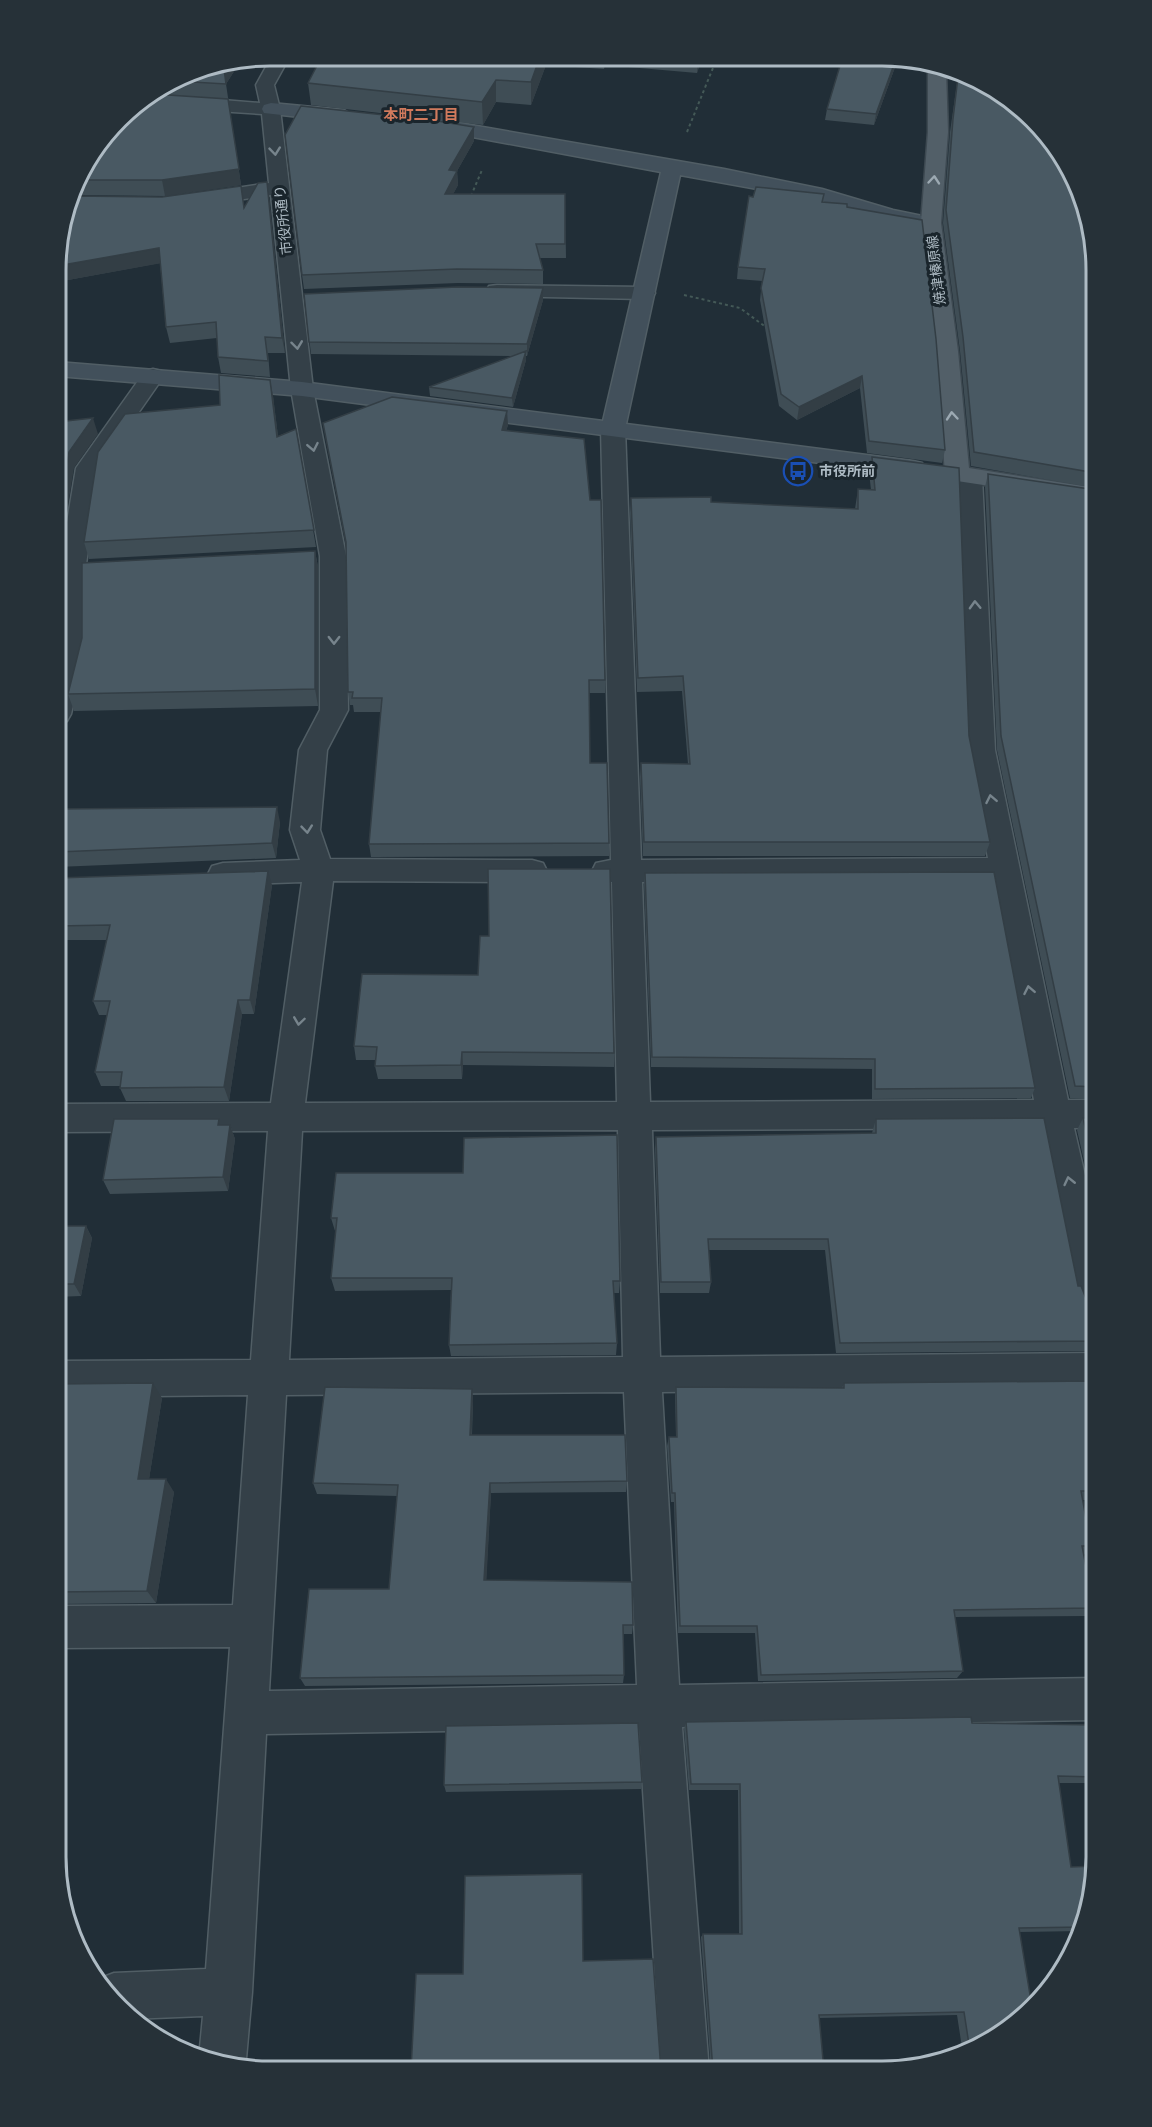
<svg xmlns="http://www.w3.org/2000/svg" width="1152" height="2127" font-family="Montserrat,'Noto Sans JP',sans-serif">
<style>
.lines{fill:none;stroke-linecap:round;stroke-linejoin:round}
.street-casing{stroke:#515e65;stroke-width:3}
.secondary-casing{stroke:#515e65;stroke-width:3}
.primary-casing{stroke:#3d4951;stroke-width:3}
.path{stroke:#445957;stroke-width:2;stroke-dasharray:3 3;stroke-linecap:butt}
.street{fill:#344048;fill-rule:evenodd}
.secondary{fill:#42505b;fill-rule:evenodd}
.primary{fill:#525f68;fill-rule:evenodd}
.wall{fill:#3f4d55}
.shaded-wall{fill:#333e45}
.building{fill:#495963;stroke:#333e45;stroke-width:1.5}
.oneway{stroke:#77848c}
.oneway2{stroke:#9ca9b2}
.labels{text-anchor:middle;stroke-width:6;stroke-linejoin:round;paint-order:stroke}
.far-street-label{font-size:14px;fill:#aebbc4;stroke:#1a252c}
.far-poi-label{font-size:14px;font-weight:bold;fill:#aebbc4;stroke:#1a252c;text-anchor:start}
.far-neighbourhood-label{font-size:15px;font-weight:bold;fill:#d17a5d;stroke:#1a252c}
.rim{fill:none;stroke:#aebbc4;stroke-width:3}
</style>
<rect width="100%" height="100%" fill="#212e37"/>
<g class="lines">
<g class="street-casing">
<path id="street" d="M272,56H290L274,85L280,109L313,389L346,556L348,710L327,750L320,830L330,859L532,860L543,863L547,871L543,879L532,882L333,881L305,1103L617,1102L612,882L596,879L592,871L596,863L611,860L601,428L605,423H621L625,428L641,860L988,858L967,750L958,476L961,471L970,469L979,471L982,476L995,750L1068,1100H1096V1128H1074L1096,1223V1315L1083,1311L1078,1299L1040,1128L652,1130L660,1357L1096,1353V1388L662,1392L679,1685L1096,1678V1720L682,1727L709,2071H661L639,1728L266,1734L252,1992L245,2070L199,2058L203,2016L130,2019L101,1978L114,1973L206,1969L230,1647L56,1648V1606L233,1605L248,1395L56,1397V1361L251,1360L268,1131L56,1132V1104L271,1103L302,882L223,885L212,882L208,874L212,866L223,863L300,860L290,830L299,750L320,710V556L291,389L271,195L197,206L190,204L187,200L190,196L197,194L269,183L262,114L186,109L177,103L186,97L260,103L256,85ZM992,880L1034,1100L650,1102L642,882ZM618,1130L623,1357L289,1360L302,1131ZM624,1392L637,1685L269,1691L286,1395Z
M497,285L644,287L652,288L655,293L652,298L644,299L489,296L486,291L489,286Z
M153,369L161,371L164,376L100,468L85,571V655L71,714L67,721L57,724L59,571L76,468L145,371Z"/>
</g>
<g class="secondary-casing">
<path id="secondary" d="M271,103L344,110L353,116L344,122L264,113L262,109L264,105Z
M431,118L724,169L822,189L893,210L937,219L940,223L937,227L930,229L883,219L818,200L680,175L626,424L913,461L922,463L925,468L922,473L913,475L302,396L57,376V362L302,382L603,421L661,172L424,128L422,124L424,120Z"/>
</g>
<g class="primary-casing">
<path id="primary" d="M930,63L946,71L948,132L941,223L958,351L969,468L1096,488V502L957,481L948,479L945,474L936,351L921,223L928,132V66Z"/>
</g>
<path class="path" d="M687,132L717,58
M471,196L482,170
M684,295L740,308L767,328"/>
<use href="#street" class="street"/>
<use href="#secondary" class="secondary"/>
<use href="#primary" class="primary"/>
</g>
<path class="wall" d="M322,56L702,58L697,73L605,65L604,69L546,65L531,105L496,102L483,125L311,105L308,83Z
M898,59L874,125L825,120L827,109Z
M240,62L226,84L241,185L165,196L72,195L78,175L128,109L188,72Z
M958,76L1023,109L1096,270V488L971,466L960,351L943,223L950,132Z
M474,127V141L457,171L458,185L453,194H565L566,258H540L543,270V284L458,283L304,289L302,275Z
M824,194L823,202L847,207L945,450L942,463L867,453L860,388L797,420L779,406L760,300L762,281L737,279L738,267L753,197Z
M269,198L285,353H268L270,377L221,373L218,357L217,338L170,343L166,327L160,263L57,282V242L245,208Z
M543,288V300L527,356H526V360L513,407L430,396L429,387L513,356L311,354L304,294Z
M273,396L278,436L296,429L316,547L89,559L84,542L220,405Z
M507,411L508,425L506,431L605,680V693H589L590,763L609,843V856L371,857L369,844L381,712H354L353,705H350L348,692L346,546L323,423Z
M872,457L969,736L990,842L985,856H643L640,777L641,763L688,764L682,691L637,692L630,513L631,498L855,509L858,489L871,490L869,472Z
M988,474L1096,490V1100L1070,1098L997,750L985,487Z
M315,551L318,567V706L74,711L68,694Z
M57,809L280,822L276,858L57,867Z
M645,873L1035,1088L1031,1098L872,1099V1069L651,1067L644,883Z
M57,878L272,885L254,1014H242L229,1101H126L120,1088V1086H101L95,1072L107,1015H99L93,1001L107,940H57Z
M354,1046L614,1053V1067L463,1065L462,1079H378L375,1066L376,1060H356Z
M1083,1118H1096V1174H1087L1077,1130Z
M876,1119L1078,1286L1087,1301L1096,1304V1351L836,1353L825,1250H709L711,1282L709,1293H660L655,1148L656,1137L872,1133Z
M221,1125H230L235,1139L228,1191L110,1194L103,1180Z
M336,1173L620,1281L619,1293H614L617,1343L616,1355L451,1356L449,1345L451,1290L335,1291L331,1278L336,1231H335L331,1218Z
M56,1226H86L92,1238L81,1296L56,1297Z
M1096,1381V1500H1083L1091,1546L1084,1555L1094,1608L1087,1616L955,1617L963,1671L957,1678L758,1681L755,1633H678L674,1502H671L667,1446L669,1437H676L675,1396L676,1387L842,1388L844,1383Z
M56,1384L162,1398L149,1479L174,1492L156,1603L56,1604Z
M472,1389L473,1401L472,1435L627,1481L626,1492L491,1493L486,1580L633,1625L632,1634H623L624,1675L623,1683L305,1686L300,1678L389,1589L397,1496L317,1494L313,1483Z
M686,1722L972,1723L1096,1725V1783H1059L1071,1867L1096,1871L1082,1931L1019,1932L1001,2035L963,2054L957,2015L819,2018L824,2071H711L701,1937L703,1934H739L738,1790H689L684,1729Z
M642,1782L641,1789L446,1792L444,1785Z"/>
<path class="shaded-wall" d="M540,57H546V65L531,105V82Z
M698,58H702L697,73Z
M896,59H898L874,125L876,114Z
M240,62L226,84L228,99L224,69L227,64Z
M496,80V102L483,125L482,102Z
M228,99L241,185L165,196L162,180Z
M474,127V141L457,171L458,185L446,208L445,194L449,170Z
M267,182L269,198L285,353L282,338Z
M159,248L162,263L57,282V266Z
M543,288V300L527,356V344Z
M526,351V360L513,407L512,398Z
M862,376L860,388L797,420L799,407Z
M270,380L273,396L280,453L277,437Z
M507,411L508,425L502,444V430Z
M93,418L98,434L74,468L59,561L57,562V527L69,452Z
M315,551L318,567V706L315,689Z
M277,807L280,822L276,858L272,843Z
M268,871L272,885L254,1014L250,1000Z
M238,1000L242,1014L229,1101L224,1087Z
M462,1052L463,1065L462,1079L461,1065Z
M230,1125L235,1139L228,1191L223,1177Z
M86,1226L92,1238L81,1296L74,1284Z
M153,1383L162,1398L147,1492L138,1479Z
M472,1389L473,1401L471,1447L470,1435Z
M166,1479L174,1492L156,1603L147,1591Z
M490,1483L491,1493L486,1590L484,1580Z"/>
<path class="building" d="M322,56L540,57L531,82L496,80L482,102L308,83Z
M842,59H896L876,114L827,109Z
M227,64L224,69L226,84L174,81L188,72Z
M958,77L1023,109L1085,201L1096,270V473L974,452L963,337L946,210L953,119Z
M153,94L228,99L239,169L162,180H76L78,175L128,109Z
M301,106L431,120L474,127L449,170L457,171L445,194H565V244H536L543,270L457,269L302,275L285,135Z
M267,182L282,338L265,337L268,361L218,357L216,322L166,327L159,248L57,266V242L71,196L162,197L241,186L244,208L258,183Z
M756,187L824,194L822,202L847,204V207L922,220L936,339L945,450L869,441L862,376L799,407L781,394L761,288L765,269L738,267L749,196L753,197Z
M457,287L543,288L527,344L309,342L304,294Z
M526,351L512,398L429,387Z
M219,375L270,380L277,437L296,429L314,530L84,542L98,452L125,414L220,405Z
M392,397L507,411L502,430L584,439L590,500H601L605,680H589L590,763H607L609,843L369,844L382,698H352L353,692H348L346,542L323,423Z
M93,418L69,452L57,527V422Z
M872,457L959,468L969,736L990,842H644L641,763L690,764L683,676L638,678L631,498L711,497V502L858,509V489L875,490Z
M988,474L1096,490V1087L1075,1086L1001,736Z
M315,551V689L68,694L82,638V563Z
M277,807L272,843L57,852V809Z
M488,869H610L614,1053L462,1052L461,1065L375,1066L377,1047L354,1046L362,974L478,975L480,936H489Z
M268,871L250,1000H238L224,1087L120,1088L122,1072H95L110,1001H93L110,925L57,926V878Z
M994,872L1035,1088L875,1089V1059L652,1057L645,873Z
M1044,1118L1078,1286H1081L1087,1301L1096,1304V1341L840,1343L828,1239H708L711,1282H661L656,1137L876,1133V1119Z
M1083,1118H1096V1163H1093Z
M114,1119H219L218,1125H230L223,1177L103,1180Z
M617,1135L620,1281H613L617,1343L449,1345L452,1278H331L337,1218H331L336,1173H463L464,1138Z
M56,1226H86L74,1284H56Z
M1096,1381V1491H1081L1091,1546H1082L1094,1608L954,1610L963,1671L761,1675L757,1626H680L675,1493H672L669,1437H677L676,1387L844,1388V1383Z
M153,1383L138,1479H166L147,1591L56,1592V1384Z
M325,1387L472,1389L470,1435H625L627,1481L490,1483L484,1580L632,1582L633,1625H623L624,1675L300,1678L309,1589H389L398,1485L313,1483Z
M971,1717L972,1723L1096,1725V1777L1058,1776L1071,1867L1096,1866V1871L1083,1927L1019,1928L1032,2007L1001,2035L970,2051L964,2012L819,2015L824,2071H713L703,1934H742L740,1784H691L686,1722Z
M638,1723L642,1782L444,1785L446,1726Z
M582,1874L583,1961L653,1959L661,2071L411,2070L416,1974H463L465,1876Z"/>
<defs><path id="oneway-chevron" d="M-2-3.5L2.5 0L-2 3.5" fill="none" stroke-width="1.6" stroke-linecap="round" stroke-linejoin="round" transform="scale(1.5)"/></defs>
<g class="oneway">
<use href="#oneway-chevron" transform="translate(275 151) rotate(84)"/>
<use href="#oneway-chevron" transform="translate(297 345) rotate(83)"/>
<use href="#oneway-chevron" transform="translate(313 447) rotate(79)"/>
<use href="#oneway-chevron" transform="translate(975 605) rotate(-92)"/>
<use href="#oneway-chevron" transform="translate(334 640) rotate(90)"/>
<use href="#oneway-chevron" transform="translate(991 799) rotate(-101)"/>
<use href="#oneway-chevron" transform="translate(307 829) rotate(84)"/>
<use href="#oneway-chevron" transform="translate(1029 990) rotate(-101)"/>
<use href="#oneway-chevron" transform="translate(299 1021) rotate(98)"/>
<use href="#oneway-chevron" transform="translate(1069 1181) rotate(-103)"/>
</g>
<g class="oneway2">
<use href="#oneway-chevron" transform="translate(934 180) rotate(-85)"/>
<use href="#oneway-chevron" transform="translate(952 416) rotate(-95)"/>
</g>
<defs>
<g id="bus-ring" transform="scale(1.5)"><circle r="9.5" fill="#1a252c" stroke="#1a4fb4" stroke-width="1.5"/><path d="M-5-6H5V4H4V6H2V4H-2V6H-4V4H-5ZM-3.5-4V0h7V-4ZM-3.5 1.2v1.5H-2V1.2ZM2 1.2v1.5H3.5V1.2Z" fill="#1a4fb4"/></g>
</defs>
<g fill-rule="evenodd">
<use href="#bus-ring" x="798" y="471"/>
</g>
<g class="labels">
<g class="far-street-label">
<text transform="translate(283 220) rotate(-96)" y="5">市役所通り</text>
<text transform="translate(936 270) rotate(-97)" y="5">焼津榛原線</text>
</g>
<g class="far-poi-label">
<text x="819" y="476">市役所前</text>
</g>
<g class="far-neighbourhood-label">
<text x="421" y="120">本町二丁目</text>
</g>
</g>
<path d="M0 0H1152V2127H0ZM270 66H882A204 204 0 0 1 1086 270V1857A204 204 0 0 1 882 2061H270A204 204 0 0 1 66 1857V270A204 204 0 0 1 270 66Z" fill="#263138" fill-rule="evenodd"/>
<path class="rim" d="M270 66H882A204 204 0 0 1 1086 270V1857A204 204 0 0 1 882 2061H270A204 204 0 0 1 66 1857V270A204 204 0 0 1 270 66Z"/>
</svg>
